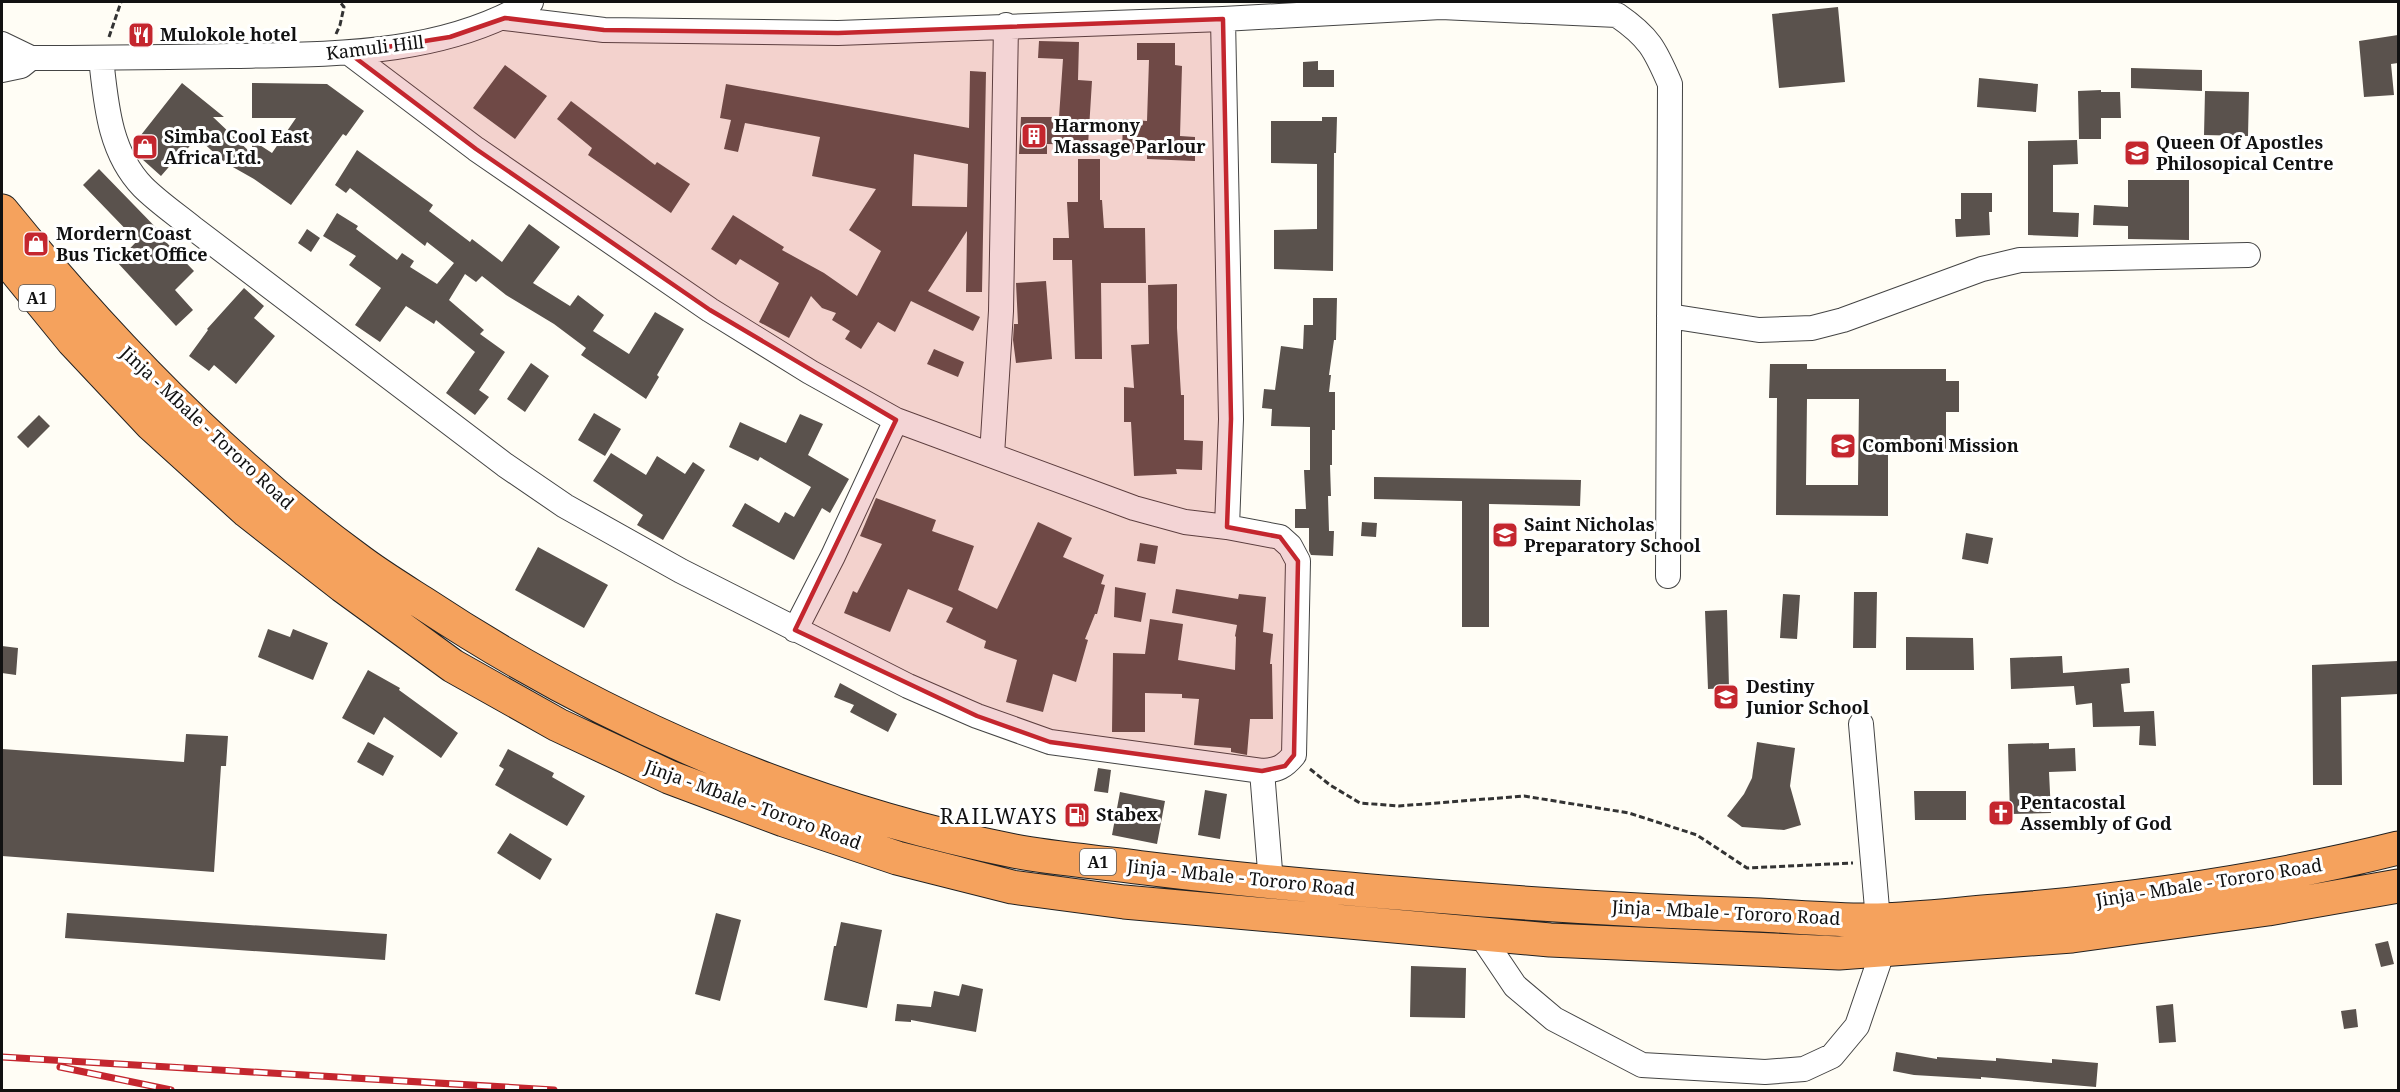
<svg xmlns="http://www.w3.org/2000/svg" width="2400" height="1092" font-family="'Noto Serif',serif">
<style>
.building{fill:#5a524d;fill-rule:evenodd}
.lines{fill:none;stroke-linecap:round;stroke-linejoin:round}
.minor-casing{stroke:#444;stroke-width:26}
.highway-casing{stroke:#222;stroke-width:35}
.path{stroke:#333;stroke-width:3;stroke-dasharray:6 3;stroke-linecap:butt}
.minor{stroke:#fff;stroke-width:24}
.highway{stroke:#f5a25d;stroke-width:33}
.rail-casing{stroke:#c4262e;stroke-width:7}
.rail{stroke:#fff;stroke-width:4.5;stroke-dasharray:14;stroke-linecap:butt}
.marked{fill:#c4262e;fill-opacity:0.2;stroke:#c4262e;stroke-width:4.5;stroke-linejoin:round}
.labels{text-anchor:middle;stroke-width:6;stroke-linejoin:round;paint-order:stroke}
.shield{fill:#fff;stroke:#585858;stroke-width:1.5}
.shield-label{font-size:16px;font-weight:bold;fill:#111}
.poi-label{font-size:18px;font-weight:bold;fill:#111;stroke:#fff;text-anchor:start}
.street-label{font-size:18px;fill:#111;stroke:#fff}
.quarter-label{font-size:21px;letter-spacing:1.5px;fill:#111;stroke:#fff}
</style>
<rect width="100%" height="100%" fill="#fffdf5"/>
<path class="building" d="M1838,7L1845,82L1779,88L1772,14Z
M2398,35V63L2391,64L2394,95L2364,97L2359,41Z
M1039,41L1079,42L1078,80L1092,81L1088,145L1047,144V154H1019L1021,117H1059L1063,59L1038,58Z
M1137,43H1175V65L1182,66L1180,136L1195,137V161L1147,159V154L1122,153L1123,119L1147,121L1149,60H1137Z
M1318,61V70H1334V87H1303V62Z
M505,65L547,96L515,139L473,108Z
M2131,68L2202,70V91L2131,88Z
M970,71L986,72L982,292H966L967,231L928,291L980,317L973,331L911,301L895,332L878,322L861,349L845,339L850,331L832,320L836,313L822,308L811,296L789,338L759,322L779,283L740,259L736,265L711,249L733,215L784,247L782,250L824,273L857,296L881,251L849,230L876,189L812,176L820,137L745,123L738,152L724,149L731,120L720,118L726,84L969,128ZM914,154L968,164L967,207L912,206Z
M1979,78L2038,84L2036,112L1977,107Z
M182,83L224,117H213L252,154V140L272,153L296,118H252V83L327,84L364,111L346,136L343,134L291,205L254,179L224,162L197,137L176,163L174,161L161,176L142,159L141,135Z
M2101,90V92H2120L2121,118H2101V139H2079L2078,91Z
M2205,91L2249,92L2248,136L2204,135Z
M571,101L655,165L657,162L690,184L671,213L588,155L592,148L557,119Z
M1322,117H1337L1336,153H1334L1333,271L1274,269V230L1317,229V164L1271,163V121H1322Z
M2077,140L2078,164L2053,165V212L2079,213L2078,237L2028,235V141Z
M357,150L433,205L429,211L470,242L472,239L502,262L529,224L560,247L533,283L570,306L578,295L604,315L593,331L629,354L655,312L684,329L657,375L659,377L646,399L581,355L586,348L554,324L506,295L482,276L476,282L465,274L449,300L484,330L480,334L505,352L479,390L489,397L475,415L446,393L475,352L436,320L434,324L406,306L380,342L355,325L381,288L349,265L356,256L323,236L337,213L358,226L356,229L397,260L402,253L414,261L410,267L437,284L454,263L427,242L425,246L350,188L346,193L335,185Z
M1078,159H1100V200H1102L1104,228H1145L1146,283H1101L1102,359H1075L1072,260H1053V238H1069L1067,202H1078Z
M99,169L167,239L165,241L194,271L175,290L193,310L176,326L117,262L137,241L83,185Z
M2128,180H2189V240L2128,239V226L2093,225L2094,205L2128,207Z
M1961,193H1992V212H1989L1990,235L1956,237L1955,219H1961Z
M307,229L320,238L311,252L298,243Z
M1046,281L1052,359L1016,363L1013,340L1014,324H1018L1016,283Z
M1177,284V328L1181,395H1184V440L1203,441L1202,470L1176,469L1177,474L1134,476L1131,422H1124V387L1134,388L1131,345L1149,344L1148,285Z
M244,288L264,306L254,318L275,336L236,384L214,365L209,371L189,356L208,330L207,329Z
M1313,298H1337L1336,340H1334L1329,375H1331L1329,392H1335V430H1332V465H1330L1331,496H1328L1329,531H1334L1333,556L1311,555L1309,551V528H1295V509H1306L1304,470H1310V427L1271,426L1272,409L1262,408L1264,389L1275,390L1281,346L1303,349L1304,325H1313Z
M934,349L964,362L958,377L927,364Z
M531,363L549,376L525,412L507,399Z
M1770,364H1807V369H1946V381H1959V412H1946V453L1888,452V516L1776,515L1777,398H1769ZM1807,399H1859L1858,485H1806Z
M594,413L621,429L605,456L578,440Z
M800,414L823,424L808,455L849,479L830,513L822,508L794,560L732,526L745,503L779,523L785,512L794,517L811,487L760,457L758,461L729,447L740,422L786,443Z
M39,415L50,426L28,448L17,437Z
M611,453L646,475L657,456L685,474L693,462L705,470L663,540L637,525L643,515L593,481Z
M1374,477L1581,480L1580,506L1489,504V627H1462V501L1374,499Z
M876,498L936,520L932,531L974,546L958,590L997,609L1038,522L1072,538L1063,557L1104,575L1101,584L1105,585L1097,614H1095L1085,639L1088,640L1076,682L1053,674L1043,712L1006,702L1017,660L984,648L986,641L946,622L953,608L908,589L890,632L844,613L853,591L857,593L882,544L860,536Z
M1362,522L1377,523L1376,537L1361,536Z
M1966,533L1993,538L1988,564L1962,559Z
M1140,543L1158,546L1155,564L1137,561Z
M538,547L608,585L584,628L515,590Z
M1115,587L1146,593L1141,622L1114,617Z
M1176,589L1238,599L1239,594L1266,597L1263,632L1273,634L1270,664H1272L1273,719H1250L1247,755L1231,752V748L1194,745L1199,699L1182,698V694L1145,693V732H1112L1113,653L1145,654L1150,619L1183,624L1178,660L1235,670L1236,637L1235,636L1237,625L1172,613Z
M1854,592H1877L1876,648H1853Z
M1783,594L1800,595L1797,639L1780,638Z
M1727,610L1729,688L1708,689L1705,611Z
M268,629L290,637L293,629L328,643L313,680L258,657Z
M1906,637L1973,638L1974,670H1906Z
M2,646L18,648L16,675L2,673Z
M2062,656L2063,673L2129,668L2130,683L2121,684L2124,712L2154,711L2156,746L2139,745L2140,726L2093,727L2092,703L2076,705L2074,686L2011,689L2010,658Z
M2398,661V694L2341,697L2342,785H2313L2312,665Z
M368,670L400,688L399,690L458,733L441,758L384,717L374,735L342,718Z
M840,683L897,714L888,732L850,712L854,705L834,697Z
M186,734L228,736L226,766H221L214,872L2,856V749L184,762Z
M368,742L394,756L383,776L357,762Z
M1757,742L1795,748L1790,786L1801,825L1784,830L1742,827L1727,816L1744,794L1752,778Z
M2049,743V749L2075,748L2076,771L2049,772L2051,813L2010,814L2008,744Z
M508,749L554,773L552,777L585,796L567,826L495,785L504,769L499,766Z
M1098,768L1111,770L1108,793L1094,791Z
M1205,790L1227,794L1220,839L1198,835Z
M1914,791H1966V820H1915Z
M1120,792L1165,801L1157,844L1112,835Z
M510,833L552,859L540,880L497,853Z
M67,913L387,934L385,960L65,938Z
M716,913L741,920L720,1001L695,994Z
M841,922L882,930L867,1008L824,1000L834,946H836Z
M2388,941L2394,964L2381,967L2375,944Z
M1411,966L1466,968L1465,1018L1410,1017Z
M962,984L983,989L976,1032L911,1020V1022L895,1021L897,1004L931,1007L934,991L959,996Z
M2173,1004L2176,1042L2159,1043L2156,1006Z
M2356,1009L2358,1027L2344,1029L2341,1011Z
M1896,1052L1937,1059V1057L1996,1061V1058L2052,1063V1059L2098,1063L2096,1087L1981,1077V1079L1914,1075L1893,1071Z"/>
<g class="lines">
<g class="minor-casing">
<path id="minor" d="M505,18L604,30L838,33L1223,19L1441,7L1617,15C1649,37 1655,49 1670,84L1668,576
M1223,19L1231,419L1227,527
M2,44L31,58L21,66L2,70
M31,58C98,58 165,57 231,56C333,54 441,56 531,2
M101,58C106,103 109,152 143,187C158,202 177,215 193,228L505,465L565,506L681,571L908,686L977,716L1050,742L1262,771C1278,770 1284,767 1294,755L1298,561L1290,546L1280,537L1227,527L1185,522L1134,508L896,420L810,372L710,310L476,149L349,53
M1669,316L1759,330L1812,328L1843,320L1982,269L2020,260L2248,255
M992,455L1001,311L1006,25
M795,630L833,556L896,420
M1861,724L1878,920
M1262,771L1271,883
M1480,934L1515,986L1554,1019L1642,1065L1765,1072L1804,1069L1832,1056L1857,1026L1883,950"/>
</g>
<g class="highway-casing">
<path id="highway" d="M2,211C106,339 223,461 357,559C378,575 401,589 423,603C601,721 804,809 1014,851C1056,859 1101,862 1144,868C1257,882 1370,891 1484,900C1576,907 1668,912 1760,915C1799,917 1839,921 1878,920C1917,919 1957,914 1996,911C2132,900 2266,881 2398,848
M2,254L73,341L151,424L247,511L343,586L453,666L558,725L669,777L784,820L897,858L1012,887L1124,902L1550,940L1839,953L2072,936L2268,909L2398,886"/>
</g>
<path class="path" d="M336,34L340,25L344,7L340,2
M109,37L121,2
M1310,769L1330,785L1360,803L1399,806L1524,796L1629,813L1697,835L1747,868L1853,863"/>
<use href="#minor" class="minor"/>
<use href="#highway" class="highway"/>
<g class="rail-casing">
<path id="rail" d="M2,1057L554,1090
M60,1067L171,1090"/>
</g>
<use href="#rail" class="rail"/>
</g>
<path class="marked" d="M505,18L604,30L838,33L1223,19L1231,419L1227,527L1280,537L1298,561L1294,755L1285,766L1262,771L1050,742L977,716L795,630L896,420L710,310L476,149L349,53L450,37Z"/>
<defs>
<g id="restaurant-square" transform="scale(1.35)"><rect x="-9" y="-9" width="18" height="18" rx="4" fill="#c4262e" stroke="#fff"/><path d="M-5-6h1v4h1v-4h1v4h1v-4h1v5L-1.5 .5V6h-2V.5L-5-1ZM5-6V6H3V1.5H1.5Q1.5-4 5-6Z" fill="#fff"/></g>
<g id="building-square" transform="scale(1.35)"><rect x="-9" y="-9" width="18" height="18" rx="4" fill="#c4262e" stroke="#fff"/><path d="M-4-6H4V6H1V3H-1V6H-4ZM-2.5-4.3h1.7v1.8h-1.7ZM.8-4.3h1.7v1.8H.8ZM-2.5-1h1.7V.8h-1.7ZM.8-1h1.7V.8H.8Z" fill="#fff"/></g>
<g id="shop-square" transform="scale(1.35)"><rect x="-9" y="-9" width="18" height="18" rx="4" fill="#c4262e" stroke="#fff"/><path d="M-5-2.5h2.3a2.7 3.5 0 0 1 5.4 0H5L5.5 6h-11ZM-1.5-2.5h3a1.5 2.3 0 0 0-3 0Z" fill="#fff"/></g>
<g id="school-square" transform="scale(1.35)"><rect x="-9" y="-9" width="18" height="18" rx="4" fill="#c4262e" stroke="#fff"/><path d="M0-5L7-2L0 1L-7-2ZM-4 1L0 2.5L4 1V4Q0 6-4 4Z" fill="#fff"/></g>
<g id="church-square" transform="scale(1.35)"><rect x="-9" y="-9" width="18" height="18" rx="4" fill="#c4262e" stroke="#fff"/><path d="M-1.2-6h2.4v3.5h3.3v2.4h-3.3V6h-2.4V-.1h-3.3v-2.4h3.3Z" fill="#fff"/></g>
<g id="fuel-square" transform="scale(1.35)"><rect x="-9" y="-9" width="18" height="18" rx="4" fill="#c4262e" stroke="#fff"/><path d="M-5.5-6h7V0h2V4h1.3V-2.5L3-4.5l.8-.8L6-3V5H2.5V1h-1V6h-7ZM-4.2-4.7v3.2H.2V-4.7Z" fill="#fff"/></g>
</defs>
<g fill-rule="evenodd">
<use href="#restaurant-square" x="141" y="35"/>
<use href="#building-square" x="1034" y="136"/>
<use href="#shop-square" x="145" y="147"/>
<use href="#school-square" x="2137" y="153"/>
<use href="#shop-square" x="36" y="244"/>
<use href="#school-square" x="1843" y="446"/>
<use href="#school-square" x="1505" y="535"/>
<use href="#school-square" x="1726" y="697"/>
<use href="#church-square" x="2001" y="813"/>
<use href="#fuel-square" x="1077" y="815"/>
</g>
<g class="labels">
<g class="shield">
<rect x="19" y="285" width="36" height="26" rx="4.5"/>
<rect x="1080" y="849" width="36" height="26" rx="4.5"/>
</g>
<g class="shield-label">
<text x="37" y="304">A1</text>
<text x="1098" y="868">A1</text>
</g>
<g class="poi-label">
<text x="160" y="41">Mulokole hotel</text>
<text x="1054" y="132">Harmony<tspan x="1054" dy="21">Massage Parlour</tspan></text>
<text x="164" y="143">Simba Cool East<tspan x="164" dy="21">Africa Ltd.</tspan></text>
<text x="2156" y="149">Queen Of Apostles<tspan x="2156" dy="21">Philosopical Centre</tspan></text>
<text x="56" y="240">Mordern Coast<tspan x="56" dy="21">Bus Ticket Office</tspan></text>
<text x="1862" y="452">Comboni Mission</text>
<text x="1524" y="531">Saint Nicholas<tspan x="1524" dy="21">Preparatory School</tspan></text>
<text x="1746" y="693">Destiny<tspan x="1746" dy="21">Junior School</tspan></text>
<text x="2020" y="809">Pentacostal<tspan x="2020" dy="21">Assembly of God</tspan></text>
<text x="1096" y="821">Stabex</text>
</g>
<g class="street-label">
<text transform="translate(375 48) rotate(-7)" y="6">Kamuli Hill</text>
<text transform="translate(207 428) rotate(43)" y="6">Jinja - Mbale - Tororo Road</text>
<text transform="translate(753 805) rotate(20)" y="6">Jinja - Mbale - Tororo Road</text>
<text transform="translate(1241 878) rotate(6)" y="6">Jinja - Mbale - Tororo Road</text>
<text transform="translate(2209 883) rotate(-9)" y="6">Jinja - Mbale - Tororo Road</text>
<text transform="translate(1726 913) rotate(3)" y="6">Jinja - Mbale - Tororo Road</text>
</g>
<g class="quarter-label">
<text x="999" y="824">RAILWAYS</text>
</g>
</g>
<rect width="2400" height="1092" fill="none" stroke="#111111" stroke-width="6"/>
</svg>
